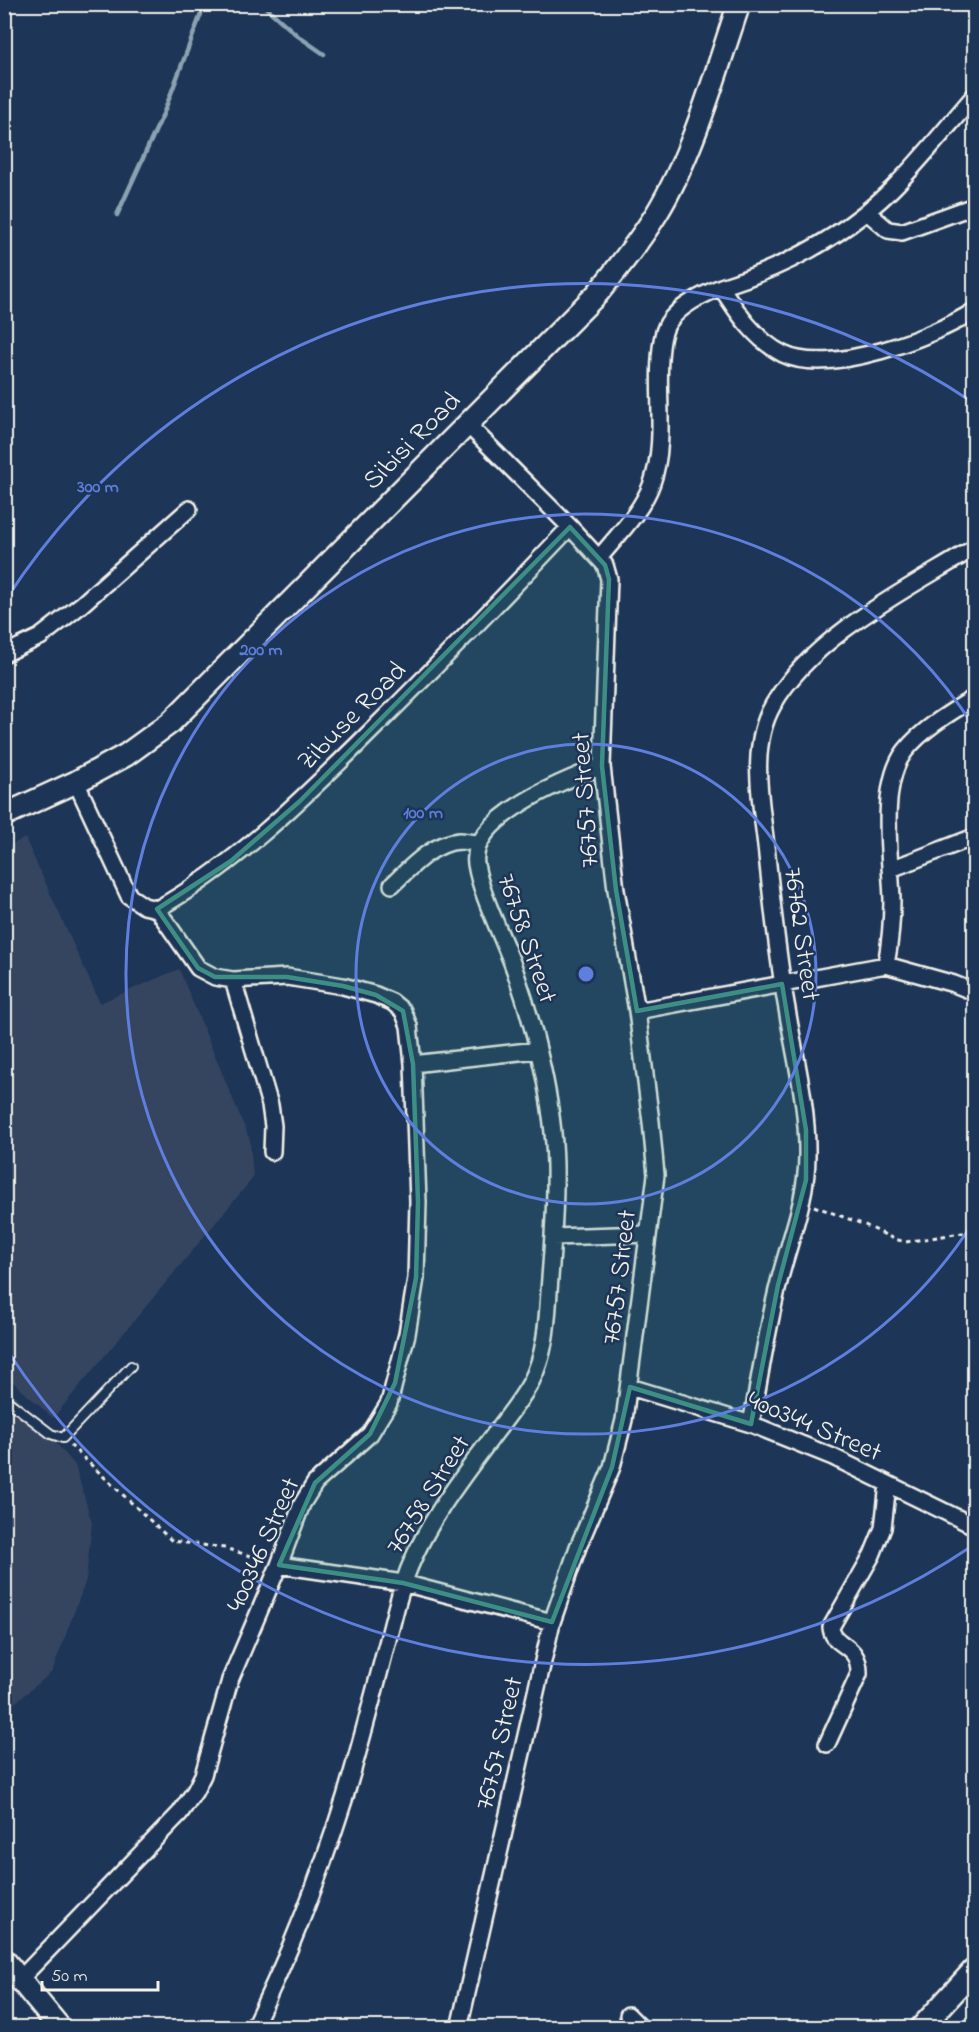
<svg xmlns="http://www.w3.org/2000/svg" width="979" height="2032" font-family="'Indie Flower',sans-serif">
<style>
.built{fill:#344460}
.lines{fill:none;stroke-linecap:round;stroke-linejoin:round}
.stream{stroke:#8ba3b1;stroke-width:4.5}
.lane-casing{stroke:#f4f1e8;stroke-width:12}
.street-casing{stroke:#f4f1e8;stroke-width:20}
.secondary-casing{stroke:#f4f1e8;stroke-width:26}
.path{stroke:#f4f1e8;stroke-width:3;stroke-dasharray:4.5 4.5;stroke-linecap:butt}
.lane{stroke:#1d3557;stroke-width:8}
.street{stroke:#1d3557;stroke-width:15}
.secondary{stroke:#1d3557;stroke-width:21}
.marked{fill:#3d8f86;fill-opacity:0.2;stroke:#3d8f86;stroke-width:4.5;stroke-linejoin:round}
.ring{fill:none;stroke:#5e7fdd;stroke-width:3}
.labels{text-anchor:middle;stroke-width:5;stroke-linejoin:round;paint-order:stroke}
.street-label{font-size:27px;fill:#f4f1e8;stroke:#1d3557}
.centre{fill:#5e7fdd;stroke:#1d3557;stroke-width:3}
.ring-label{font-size:18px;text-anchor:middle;font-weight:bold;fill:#5e7fdd;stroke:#1d3557;stroke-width:5;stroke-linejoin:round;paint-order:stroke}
</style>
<rect width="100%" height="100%" fill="#1d3557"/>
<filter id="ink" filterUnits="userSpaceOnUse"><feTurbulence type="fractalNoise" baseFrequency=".0167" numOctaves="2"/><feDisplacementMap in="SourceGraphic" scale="12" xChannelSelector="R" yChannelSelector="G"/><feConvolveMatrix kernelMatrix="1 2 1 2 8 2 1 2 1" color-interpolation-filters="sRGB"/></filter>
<g filter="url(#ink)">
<path class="built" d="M25,838L100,1003L179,969L250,1140L253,1178L53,1418L5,1375L4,848Z
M11,1391L75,1465L92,1523L86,1580L52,1672L5,1711L4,1398Z"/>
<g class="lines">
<path class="stream" d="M262,4L298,36L324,54
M117,215L164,112L201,14L199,4"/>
<g class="lane-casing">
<path id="lane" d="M4,1398L51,1434L63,1438L131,1366"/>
</g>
<g class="street-casing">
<path id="street" d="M867,212L888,230L902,232L974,206
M721,287C786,267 843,237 892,189C921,160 947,127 974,96
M599,558C618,535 642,511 652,483C666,443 657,400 660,359C661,346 662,333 668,323C680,305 703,295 721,287C737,312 755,340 783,354C829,377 934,337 974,311
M4,654L40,637L81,605L189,509
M76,782L129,896L144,906L157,909C233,866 295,806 357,745C429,674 500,601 570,527L467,424
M891,869L974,837
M392,885C410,868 432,843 459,841C465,841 472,843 478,843
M886,965C890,943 892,922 892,900C891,859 878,786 905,751C922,729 951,712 974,698
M233,980L270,1105L273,1126L272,1152
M637,1011L886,965L954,984L974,992
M413,1064L537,1050
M553,1237L648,1234
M630,1387L751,1424L833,1457L974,1526
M751,1424C760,1377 767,1329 779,1282C789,1241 807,1199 807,1156C808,1107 795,1057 787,1009C777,955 772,901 766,846C761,801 749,747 773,705C812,636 908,589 974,548
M279,1565L403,1583L552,1622
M827,1744L859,1674C860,1642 832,1648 831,1627L872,1555L883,1528L888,1484
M21,1978L180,1813L195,1791L203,1775L230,1680L279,1565L302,1504L315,1483L370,1434L389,1403L407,1334L416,1278L418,1202L413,1064L409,1026L403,1011L392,1002L376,995L343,986L287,977L233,980L215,977L198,968L157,909
M628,2015L641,2028
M253,2028C290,1954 320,1876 345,1797C360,1747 373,1697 386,1647C392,1626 396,1605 403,1585C420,1532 457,1484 490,1440C504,1421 520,1402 531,1382C548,1349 547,1314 550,1278C553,1240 556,1202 555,1165C554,1104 535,1028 515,971C504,939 481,896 476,864C469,817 567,779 602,766
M459,2028L552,1622L578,1547L612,1467L624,1420L656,1175L651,1122L637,1011L616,890L602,766L609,579L605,565L570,527"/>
</g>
<g class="secondary-casing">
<path id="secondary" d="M4,815L76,782L126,755L170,723L597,294C618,268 639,242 657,213C693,154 716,71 739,4
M4,1960L60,2028
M921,2028L974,1970"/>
</g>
<path class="path" d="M814,1206L865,1225L894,1239L906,1242L974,1231
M70,1445L172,1541L225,1548L266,1561"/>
<use href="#lane" class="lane"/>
<use href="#street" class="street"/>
<use href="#secondary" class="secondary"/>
</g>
</g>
<path class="marked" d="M570,527L605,565L609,579L602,766L616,890L637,1011L782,984L806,1130V1180L778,1285L751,1424L630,1387L612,1467L552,1622L403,1583L279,1565L315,1483L370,1434L395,1383L416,1278L418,1202L413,1064L403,1011L376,995L343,986L287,977H215L198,968L157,909L231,861L300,801Z"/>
<g class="ring">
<circle cx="586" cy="974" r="230"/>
<path d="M974 1221A460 460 0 1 1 974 727"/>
<path d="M972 1546A690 690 0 0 1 7 1350M7 598A690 690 0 0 1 972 402"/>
</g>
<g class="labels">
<g class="street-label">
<text transform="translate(411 440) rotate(-45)" y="9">Sibisi Road</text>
<text transform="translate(351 715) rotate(-45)" y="9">Zibuse Road</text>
<text transform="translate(584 800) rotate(-94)" y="9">76757 Street</text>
<text transform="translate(803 934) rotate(82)" y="9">76762 Street</text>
<text transform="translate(528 938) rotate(71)" y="9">76758 Street</text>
<text transform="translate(618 1277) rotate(-83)" y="9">76757 Street</text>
<text transform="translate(815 1425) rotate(23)" y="9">400344 Street</text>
<text transform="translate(427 1494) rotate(-58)" y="9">76758 Street</text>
<text transform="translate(262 1544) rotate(-66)" y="9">400346 Street</text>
<text transform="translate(498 1743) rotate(-77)" y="9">76757 Street</text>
</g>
</g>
<circle cx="586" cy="974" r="9" class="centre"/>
<g class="ring-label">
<text x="98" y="492">300 m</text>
<text x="261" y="655">200 m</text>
<text x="423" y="818">100 m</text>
</g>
<rect width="979" height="2032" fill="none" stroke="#1d3557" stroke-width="24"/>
<rect x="12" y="12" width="955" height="2008" fill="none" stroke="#f4f1e8" stroke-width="2" filter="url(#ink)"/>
<path d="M42 1981v9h116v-9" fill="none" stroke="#f4f1e8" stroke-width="3"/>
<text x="51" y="1981" font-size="18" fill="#f4f1e8" stroke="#1d3557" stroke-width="4.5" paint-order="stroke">50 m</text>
</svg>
